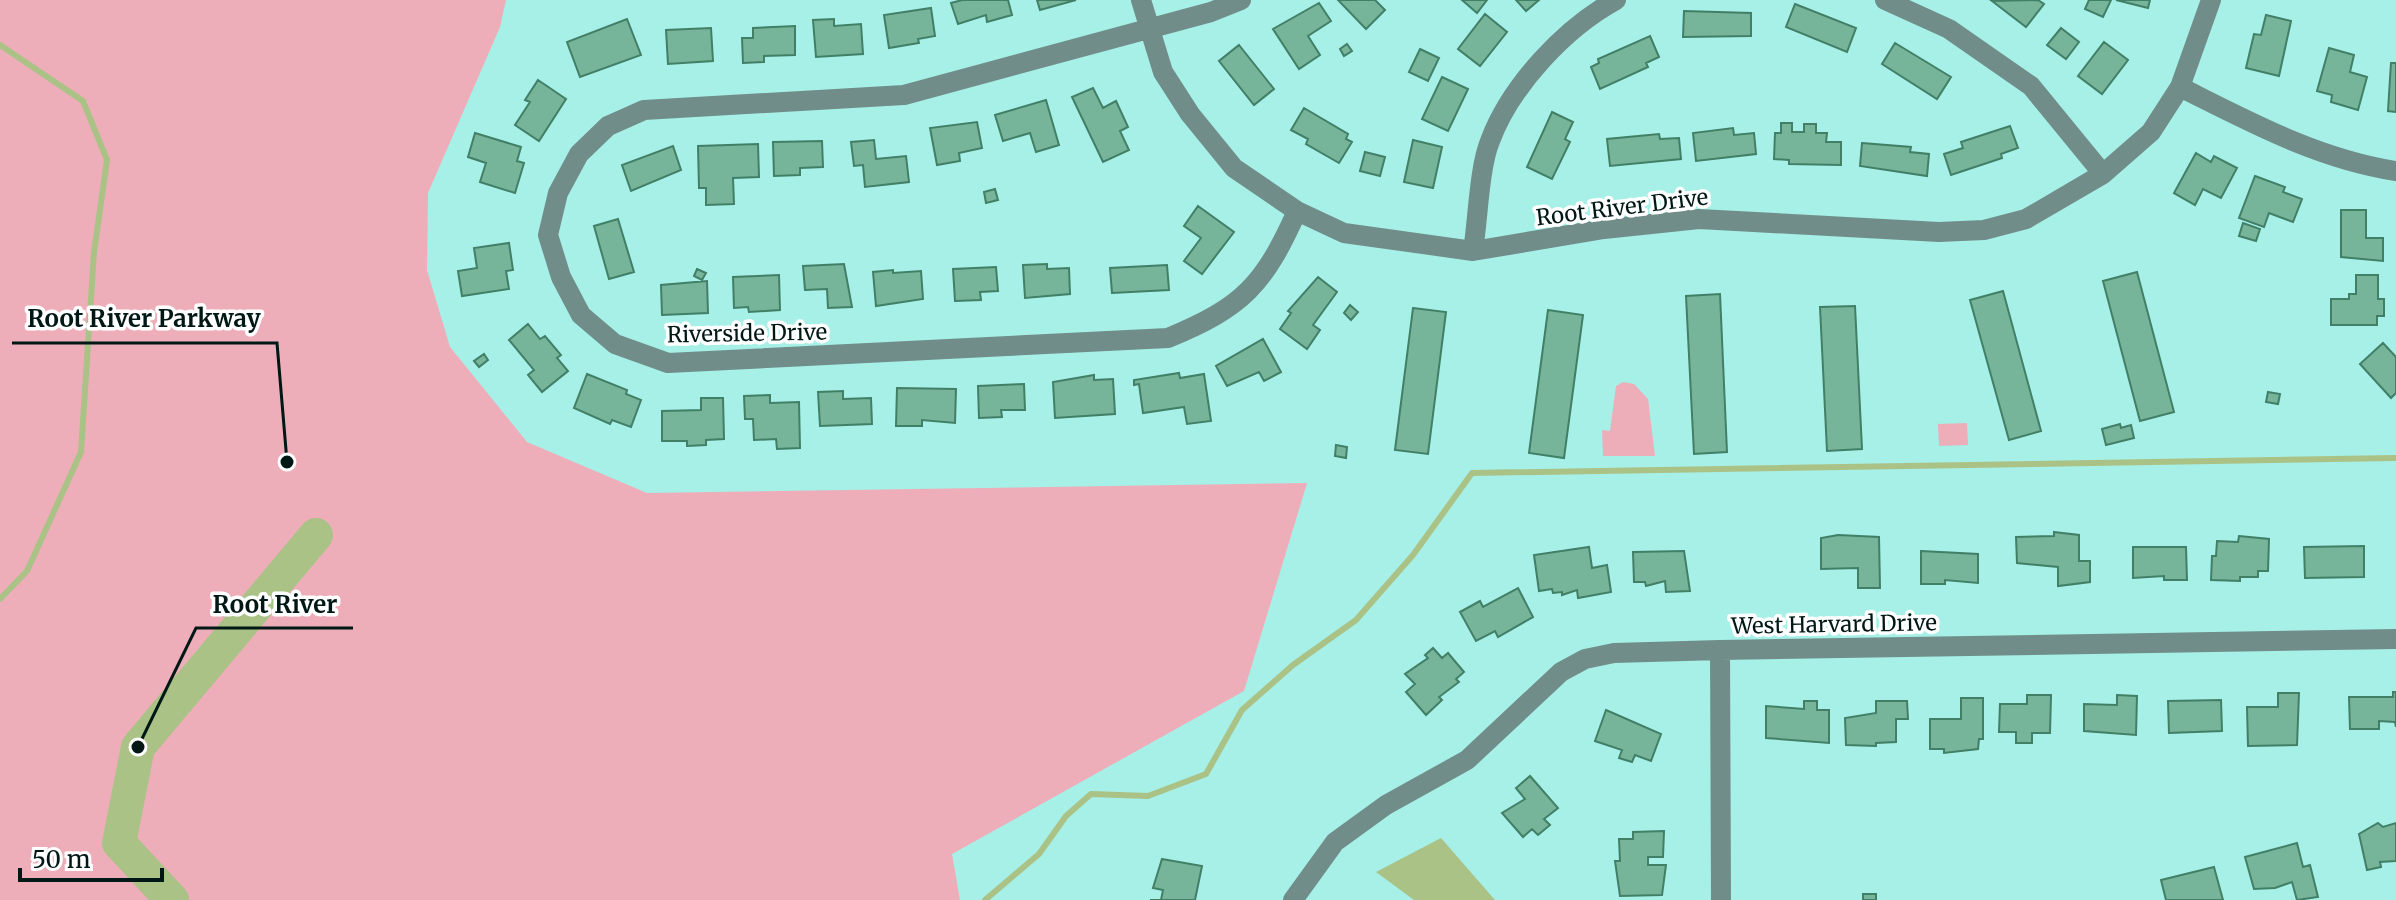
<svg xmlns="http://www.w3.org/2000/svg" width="2396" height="900" font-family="Merriweather,serif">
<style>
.green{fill:#edaeba}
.water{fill:#abc287}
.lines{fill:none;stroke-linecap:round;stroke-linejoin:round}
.stream{stroke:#abc287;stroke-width:6}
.river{stroke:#abc287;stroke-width:34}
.building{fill:#77b59b;stroke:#427f67;stroke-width:2}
.minor{stroke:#708d89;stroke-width:20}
.labels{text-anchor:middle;stroke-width:7;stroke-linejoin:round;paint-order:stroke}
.street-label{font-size:22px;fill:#001815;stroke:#fff}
.leader{fill:none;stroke:#001815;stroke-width:3}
.callout-dot{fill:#001815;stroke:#fff;stroke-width:3}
.callout-label{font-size:24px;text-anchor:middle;font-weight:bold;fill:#001815;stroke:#fff;stroke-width:7;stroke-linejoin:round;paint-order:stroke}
</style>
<rect width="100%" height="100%" fill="#a6f0e7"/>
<path class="green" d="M0,0H506L500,27L428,193L427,270L450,347L527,442L647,493L1307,483L1244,691L952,854L960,900H0Z
M1623,382L1634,384L1648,399L1655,456H1603L1602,430L1610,431L1616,386Z
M1967,423L1968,445L1939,446L1938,424Z"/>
<path class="water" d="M1441,838L1495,900H1414L1376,872Z"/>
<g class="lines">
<path class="stream" d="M0,45L83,101L107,160L94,252L81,452L27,571L0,599
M985,900L1039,854L1066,816L1091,794L1148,796L1206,774L1242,710L1293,665L1356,620L1413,555L1472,473L2396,458"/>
<path class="river" d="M172,900L119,843L138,747L316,535"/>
</g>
<path class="building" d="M962,0H1008L1012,15L987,22L986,15L958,24L951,3Z
M1037,0H1076L1040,10Z
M1338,0H1375L1385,10L1366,29Z
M1462,0H1487L1477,13Z
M1516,0H1539L1526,11Z
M2038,0L2044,4L2026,27L1992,1Z
M2089,0H2111L2103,17L2085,9Z
M2116,0H2150L2148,8Z
M1319,3L1331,21L1308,36L1320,55L1299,69L1273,29Z
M1795,4L1856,28L1847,52L1786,27Z
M931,8L935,36L918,39L919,43L889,48L884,15Z
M1684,11L1751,13V36L1683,37Z
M1485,14L1507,32L1480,66L1458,49Z
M2266,15L2291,21L2279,76L2246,68L2254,34L2261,35Z
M627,19L641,55L580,77L567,42Z
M834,19V26L861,24L863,54L816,57L813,20Z
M795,26V55L764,56V62L743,63L742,38H753V28Z
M711,28L713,61L668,64L666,30Z
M2061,28L2079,42L2066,59L2047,45Z
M1650,36L1659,57L1646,63L1648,67L1600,89L1591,67L1599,63L1598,59Z
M2104,42L2128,60L2102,94L2078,76Z
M1895,43L1951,77L1937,99L1882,64Z
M1347,44L1352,51L1344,56L1340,49Z
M1239,45L1274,89L1254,105L1219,61Z
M2329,48L2354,55L2350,72L2367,77L2358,110L2331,102L2332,95L2317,91Z
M1420,49L1439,58L1428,81L1409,72Z
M2391,63H2396V112L2388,111Z
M1442,77L1468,89L1448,131L1422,119Z
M538,80L566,99L539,141L515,125L530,102L525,100Z
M1093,88L1103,108L1116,101L1128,127L1120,131L1129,150L1103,162L1072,97Z
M1046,100L1059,145L1036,152L1030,133L1003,141L995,115Z
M1304,108L1348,134L1346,139L1352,142L1339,163L1306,144L1308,139L1291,130Z
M1552,112L1573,122L1565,139L1570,142L1552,179L1527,167Z
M977,122L982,148L959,153L960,161L937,165L930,128Z
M1781,123H1792V132H1804V124H1816V133H1827L1826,142H1841V165L1789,164V160L1774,159L1775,133H1781Z
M2010,126L2018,148L2001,154L2002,158L1951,175L1944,154L1963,148L1961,142Z
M1733,128L1734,135L1754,133L1756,154L1696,161L1693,133Z
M475,133L521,147L517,161L524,163L515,193L480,182L486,163L468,157Z
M1659,134L1660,139L1679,138L1681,159L1610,166L1607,139Z
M874,140L876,159L906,156L909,182L865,187L863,165L854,166L851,142Z
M1413,140L1442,147L1433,188L1404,182Z
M822,141L823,167L800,168V175L774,176L773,142Z
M1862,143L1911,147L1910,152L1929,154L1927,176L1860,166Z
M758,144L759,177L733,178L734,204L706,205V188H699L698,146Z
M673,146L681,170L631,191L622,165Z
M1365,152L1385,157L1380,176L1360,171Z
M2196,153L2211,162L2214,156L2237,168L2221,198L2203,189L2195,205L2174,193Z
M2255,176L2285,187L2283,192L2302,199L2293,222L2269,213L2264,227L2239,218Z
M995,189L998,200L986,203L984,192Z
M1198,206L1234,232L1202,274L1184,261L1201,238L1184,226Z
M2341,210H2366V238H2383V261L2341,257Z
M618,219L634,272L609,279L594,226Z
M2243,223L2260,229L2256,241L2239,236Z
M509,243L513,270L506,271L509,289L462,296L458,271L477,268L474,248Z
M844,264L852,307L828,308L827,289L805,290L803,266Z
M1047,264V269L1069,268L1070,294L1025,298L1023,265Z
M1167,265L1169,290L1112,293L1110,268Z
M996,267L998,291L980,292L981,300L955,301L953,269Z
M697,269L706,273L702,280L694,276Z
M893,270V273L921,271L923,299L876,306L873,272Z
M2137,272L2174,412L2140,421L2103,281Z
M779,275L780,310L749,312L748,307L734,308L733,277Z
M2356,275H2378V299H2384V316H2377V325H2331V299H2349V294H2356Z
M1318,277L1337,292L1313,325L1320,330L1307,349L1280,329L1291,313L1288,311Z
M707,281L708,313L662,315L661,285Z
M2003,291L2041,431L2009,440L1970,300Z
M1720,294L1727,452L1694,454L1686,296Z
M1350,305L1358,312L1351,320L1344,313Z
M1855,306L1862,449L1827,451L1820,307Z
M1413,308L1446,312L1428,454L1395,450Z
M1548,310L1583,315L1564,458L1529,453Z
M528,324L540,339L545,336L561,355L557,358L568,371L542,392L528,375L534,370L509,340Z
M1263,339L1281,372L1264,381L1259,372L1227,386L1216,366Z
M2383,343L2396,357V393L2391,398L2360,364Z
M484,354L488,360L479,367L474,361Z
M1179,373L1180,378L1204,374L1211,421L1187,424L1184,407L1143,413L1139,384L1134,385V380Z
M587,374L627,390L626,394L641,400L631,427L612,420L610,424L574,408Z
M1094,375V380L1113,379L1115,414L1055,418L1053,382Z
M1024,384L1025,410H1001L1002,417L979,418L978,386Z
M897,388L956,389L955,423L922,420V426H896Z
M843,391V399L871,398L872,424L820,426L818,392Z
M2268,392L2280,394L2278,404L2266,402Z
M770,395V403L799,402L800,448L777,449L776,439L754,440L753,419H745L744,396Z
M701,398H723L724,439L706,440V445L687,446V441H662V411L701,410Z
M2120,424L2121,428L2131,425L2134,438L2106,445L2102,429Z
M1336,445L1347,447L1346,458L1335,456Z
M2054,532L2079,535V561H2090V582L2058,586V567L2017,563L2016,537L2054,536Z
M1838,535L1879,537L1880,588H1858V568L1821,569V538Z
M2239,536L2269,539L2268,571H2258V577H2240V581L2211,580L2212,556H2216L2217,541L2238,542Z
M2364,546V577L2305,578L2304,547Z
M1589,547L1592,568L1607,565L1611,592L1578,598L1577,590L1562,595V592L1553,593L1552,589L1539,591L1534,555Z
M2133,547H2186L2187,580H2164V576L2133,578Z
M1684,551L1690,591L1666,592L1665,581L1646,586L1645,582H1634L1633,552Z
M1921,551L1978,554V583L1945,580V584H1921Z
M1518,588L1533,617L1498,637L1495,631L1476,641L1460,612L1480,601L1483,607Z
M1433,648L1442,658L1448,653L1464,672L1456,679L1459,682L1439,697L1442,700L1426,715L1406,692L1415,684L1405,674L1428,658L1425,655Z
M2393,692H2396V727L2395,722L2379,721V729H2350L2349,697H2393Z
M2278,693H2299L2297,745L2248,746L2247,707H2278Z
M2027,695H2051L2050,733H2032V743H2016V732H1999L2000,704H2027Z
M2117,695L2137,696L2136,735L2084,731V704L2117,705Z
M1961,698H1983V739H1979L1978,749L1944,753V749H1930V719H1961Z
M2221,700L2222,731L2169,733L2168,701Z
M1804,701H1817V710H1829V743L1766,738V706L1804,709Z
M1876,701H1907L1908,719H1896V742L1876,743V746L1846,745L1845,718L1876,713Z
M1606,710L1661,734L1651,761L1635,755L1632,762L1619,758L1622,750L1595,741Z
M1530,776L1558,808L1544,819L1550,825L1538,835L1532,829L1523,837L1502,813L1525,799L1516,788Z
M2378,823L2383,827L2396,823V861L2380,862L2381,867L2367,870L2359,834Z
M1664,831L1663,857H1648V865H1666L1662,895L1620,896L1615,861H1620L1619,839H1633V832Z
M2297,843L2303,867L2310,865L2318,897L2297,900L2292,882L2275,888L2254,889L2245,857Z
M1162,859L1202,866L1195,900H1150H1161L1163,890L1153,888Z
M2214,867L2223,900H2166L2161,880Z
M1863,894H1876V900H1863Z"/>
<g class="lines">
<path class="minor" d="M1141,0L1163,72L1190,114L1234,168L1297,211L1344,233L1473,251L1604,229L1699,219L1939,232L1984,230L2026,219L2103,174L2151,132L2180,87L2211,0
M1241,0L1211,12L904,95L644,110L608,126L579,154L558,193L548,235L561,277L581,315L615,344L668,363L1168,338C1243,307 1264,285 1297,211
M1885,0L1949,29L2031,86L2103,174
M2180,87C2250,122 2318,159 2396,171
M1473,251C1478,220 1479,168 1490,141C1511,85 1565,28 1616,0
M1720,650L1721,900
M1293,900L1335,842L1386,805L1467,760L1561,672L1585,659L1614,653L1720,650L2396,639"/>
</g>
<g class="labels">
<g class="street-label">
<text transform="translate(1622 207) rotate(-7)" y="8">Root River Drive</text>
<text transform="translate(747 333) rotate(-1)" y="8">Riverside Drive</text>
<text transform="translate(1834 624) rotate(-1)" y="8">West Harvard Drive</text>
</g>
</g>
<path class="leader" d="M287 462L277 343H12M138 747L196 628H353"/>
<g class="callout-dot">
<circle cx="287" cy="462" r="8"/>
<circle cx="138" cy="747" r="8"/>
</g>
<g class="callout-label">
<text x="144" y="327">Root River Parkway</text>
<text x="275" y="613">Root River</text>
</g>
<path d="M20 868v12h142v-12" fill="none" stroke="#001815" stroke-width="4"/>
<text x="32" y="868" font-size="24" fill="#001815" stroke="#ffffff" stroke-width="6" paint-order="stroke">50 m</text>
</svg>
